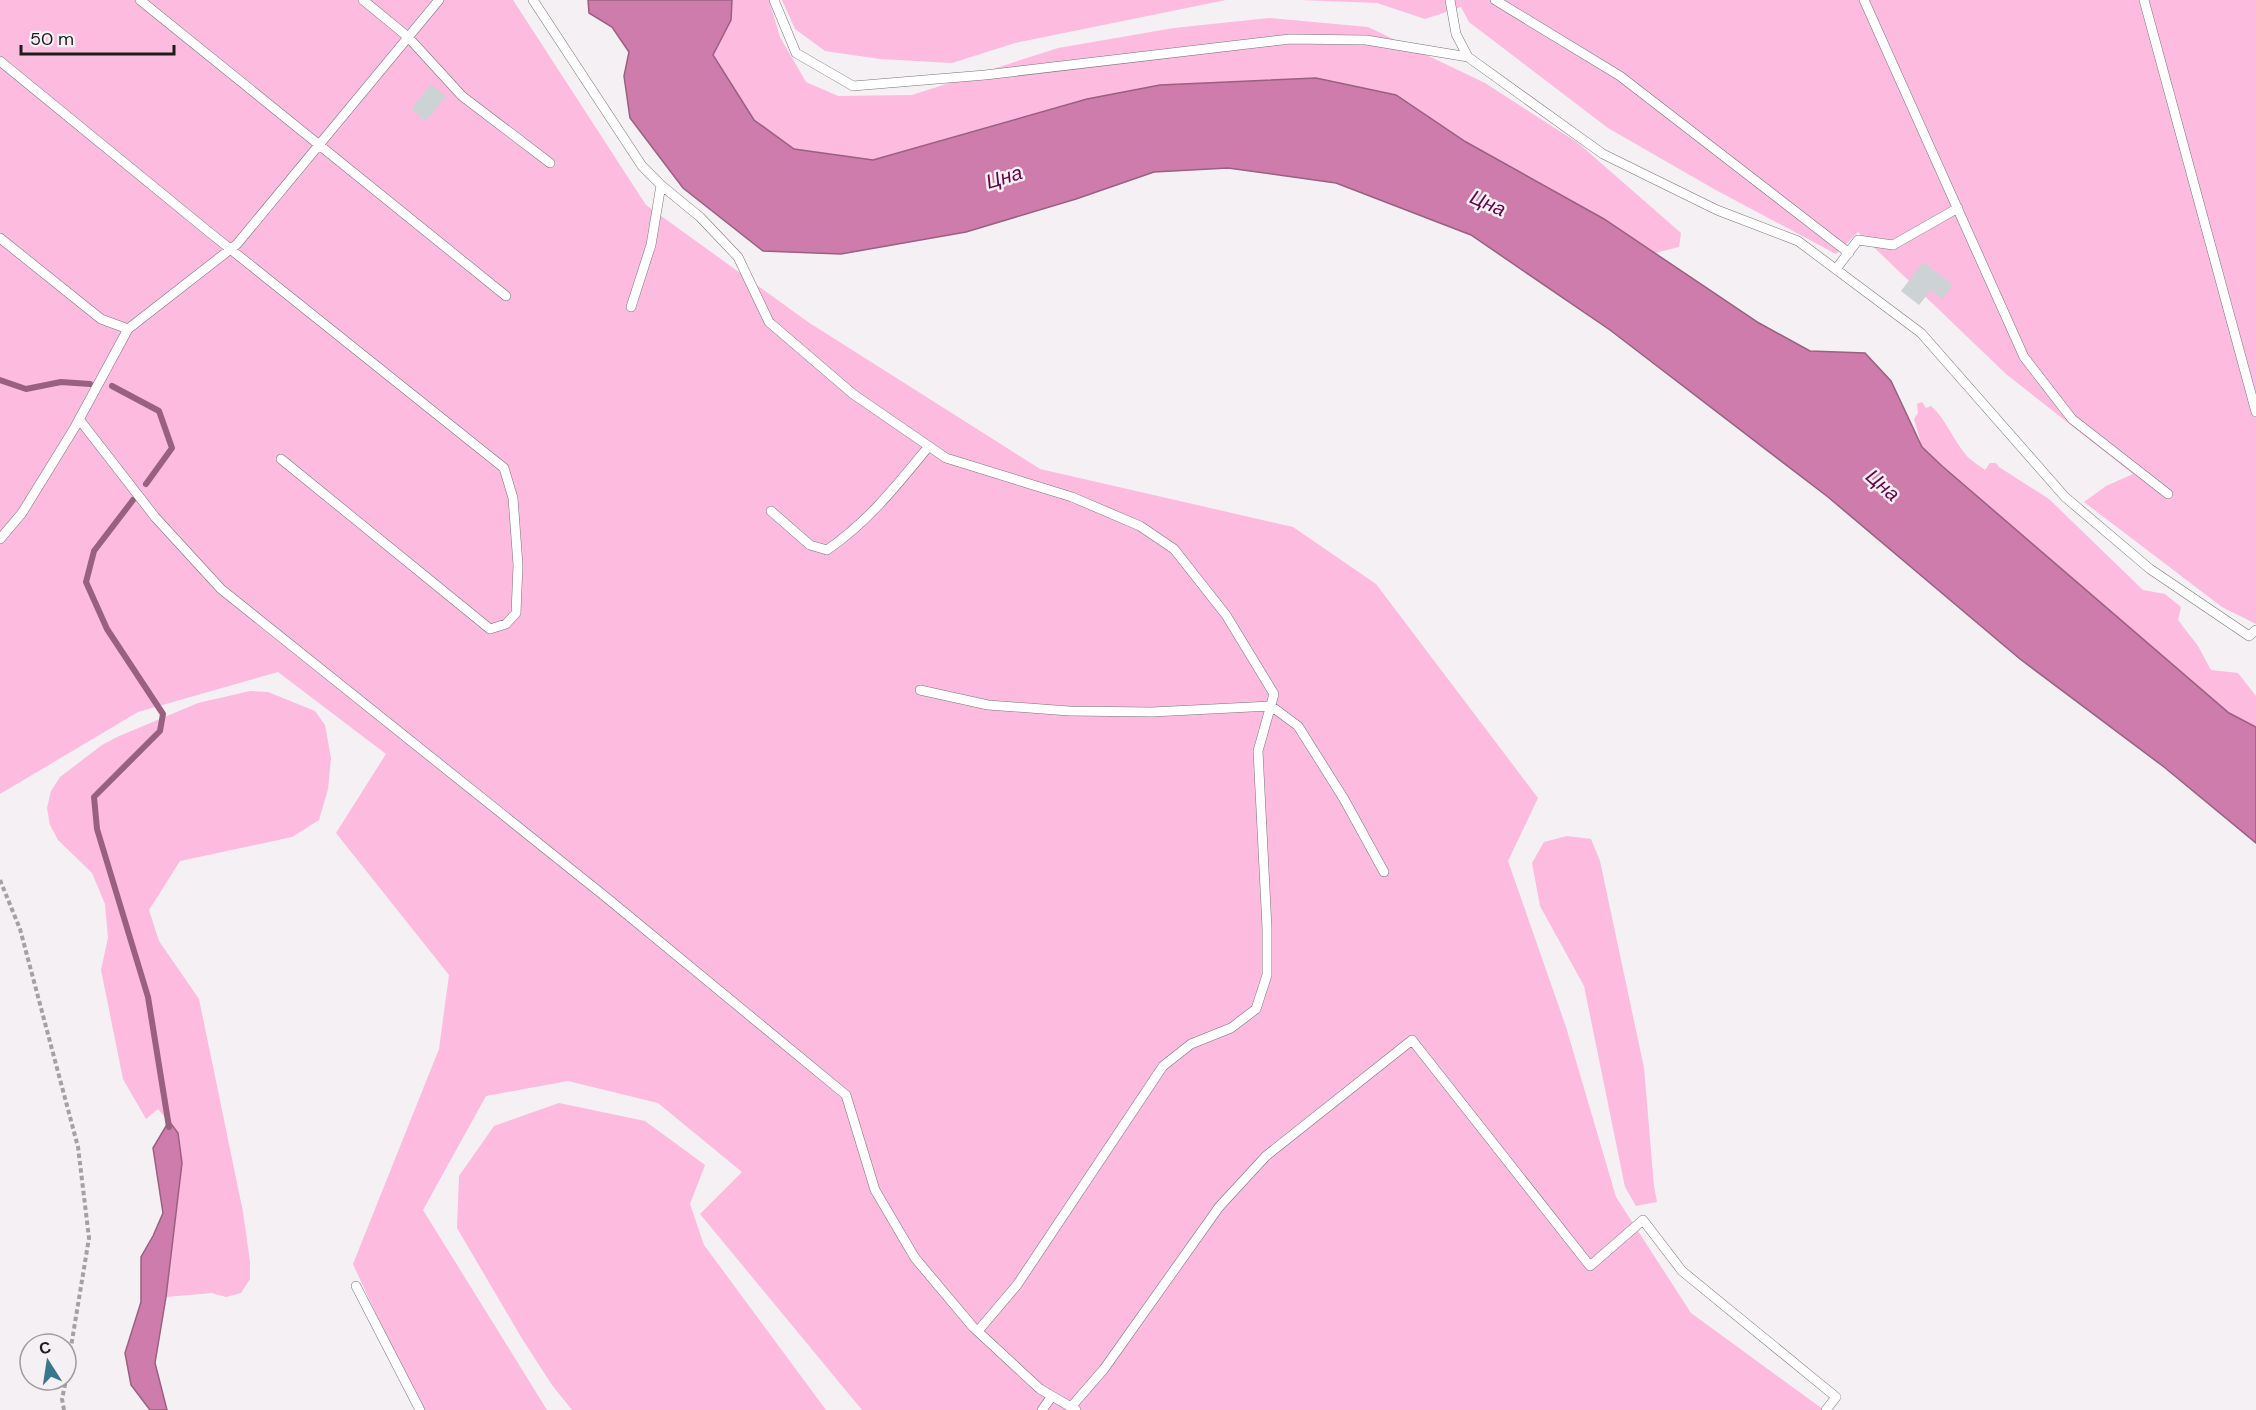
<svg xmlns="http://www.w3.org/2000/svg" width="2256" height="1410" font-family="'DM Sans',sans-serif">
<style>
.green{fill:#fcbbdf}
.water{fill:#ce7cab;stroke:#996080;stroke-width:1.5}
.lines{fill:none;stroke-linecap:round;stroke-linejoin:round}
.stream{stroke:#996080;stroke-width:6}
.building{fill:#cdd2d4}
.service-casing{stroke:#787476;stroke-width:10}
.path{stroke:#a5a1a3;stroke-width:4;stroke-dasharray:4.5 3;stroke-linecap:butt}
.service{stroke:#fff;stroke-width:9}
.labels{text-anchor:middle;stroke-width:5;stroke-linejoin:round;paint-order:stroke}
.water-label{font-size:20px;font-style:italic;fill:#68004a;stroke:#f5f0f3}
</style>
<rect width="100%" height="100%" fill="#f5f0f3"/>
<path class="green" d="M0,0H513L646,205L808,322L1040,469L1293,527L1376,584L1538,798L1508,861L1566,1027L1616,1197L1691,1313L1824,1410H862L700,1214L742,1172L658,1103L568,1081L486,1096L423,1210L547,1410H420L353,1264L439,1049L449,975L336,833L386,754L278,672L138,712L0,794Z
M732,0H769L780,37L806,82L838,96L912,95L1058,48L1174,28L1269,18L1368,27L1485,83L1578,143L1681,233L1679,247L1655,253L1604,219L1466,142L1396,95L1316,78L1160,85L1087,99L873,160L794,149L754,120L713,55L731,20Z
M782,0H1226L1015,43L952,63L880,59L825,51L795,29Z
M1300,0H2256V624L2222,607L2084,502L2106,486L2133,474L2006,374L1858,232L1836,254L1714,189L1608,128L1469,22L1461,7L1425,19L1377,3Z
M1922,402L1926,408L1931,406C1946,419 1953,440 1966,455C1971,461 1979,465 1985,470L1990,463H1996L1999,467L2049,499L2143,590L2165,594L2181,607L2178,620L2198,646L2211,670L2238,673L2256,696V727L2229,713L1942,466L1922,447L1914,419L1918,413L1917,404Z
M250,691L268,692L315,711L325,725L331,758L328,789L319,820L292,837L180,861L149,910L159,941L199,999L243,1212L250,1262V1279L241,1293L226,1297L212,1293L166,1297L182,1163L178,1133L158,1109L146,1119L123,1079L101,970L108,938L105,904L92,873L58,840L50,825L47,808L51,791L60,777L102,745L117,737L198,703Z
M1567,836L1591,839L1600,861L1644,1068L1654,1186L1657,1202L1636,1206L1625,1187L1584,986L1540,906L1532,863L1544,842Z
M559,1103L645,1121L705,1165L690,1204L704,1245L826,1410H572L552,1385L521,1337L457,1228L459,1176L494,1126Z"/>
<path class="water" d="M588,0H732L731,20L713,55L754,120L794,149L873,160L1087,99L1160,85L1316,78L1396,95L1466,142L1604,219L1759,323L1810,351L1865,353L1891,381L1922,447L1942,466L2229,713L2256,727V843L2164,767L2020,659L1828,497L1610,330L1471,235L1336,183L1228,168L1154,172L1076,199L966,232L841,254L763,251L683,188L630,118L624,76L629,52L612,27L589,13Z
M169,1121L178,1133L182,1163L166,1297L155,1363L167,1410H150L131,1385L125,1353L141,1302V1257L153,1236L163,1213L153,1148Z"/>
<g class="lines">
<path class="stream" d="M0,380L26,389L61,382L90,384
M112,386L159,411L172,448L146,484
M133,500L94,551L86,582L107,629L163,714L160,731L94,797L97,829L148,997L169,1127"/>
</g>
<path class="building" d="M431,84L446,96L426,121L411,109Z
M1923,262L1953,285L1942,299L1931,290L1919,305L1901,291Z"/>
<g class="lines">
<g class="service-casing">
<path id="service" d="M140,0L506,296
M363,0L408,37L462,96L550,163
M533,0L642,166L661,185L700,217L738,257L769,322L853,394L946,458L1072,497L1140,526L1174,549L1226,615L1274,694L1258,751L1267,928V975L1256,1009L1231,1028L1191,1044L1163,1066L1017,1285L978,1331
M774,0L796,53L853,86L985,75L1290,39L1366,40L1468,57L1603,154L1717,210L1798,241L1921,333L2065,497L2150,569L2249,636L2256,630
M1450,0L1456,34L1468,57
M1495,0L1620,76L1849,253
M1864,0L2024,357L2072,419L2168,494
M2144,0L2256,412
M0,61L209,232L504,468L513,498L518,565L516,613L506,624L490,629L281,459
M0,238L101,319L128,329
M1836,269L1858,240L1893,245L1958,208
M631,307L651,245L661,185
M79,419L155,517L221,589L607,898L846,1095L875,1190L915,1258L973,1327L1040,1389L1076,1410
M771,511L810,545L827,550C869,521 897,485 929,446
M0,539L22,513L75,427L128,329L237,244L439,0
M920,690L988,705L1069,711L1152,712L1271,706L1298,726L1344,799L1384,872
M356,1286L420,1410
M1071,1407L1104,1369L1219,1207L1266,1156L1412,1040L1590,1266L1643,1220L1682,1271L1836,1397L1826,1410
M1042,1410L1052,1396"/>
</g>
<path class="path" d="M0,880L20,929L78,1147L89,1238L66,1377
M64,1410L62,1399L66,1380"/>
<use href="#service" class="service"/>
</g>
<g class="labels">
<g class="water-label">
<text transform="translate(1004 177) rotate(-17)" y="7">Цна</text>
<text transform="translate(1488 203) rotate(24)" y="7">Цна</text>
<text transform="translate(1883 485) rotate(41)" y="7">Цна</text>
</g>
</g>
<g transform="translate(48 1362) rotate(348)"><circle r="28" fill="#f5f0f3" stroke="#9f9c9d" stroke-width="1.5"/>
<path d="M0-4.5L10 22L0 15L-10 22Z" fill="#39778d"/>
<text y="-9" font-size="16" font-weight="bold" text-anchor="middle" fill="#1e1d1d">С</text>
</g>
<path d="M21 45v9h153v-9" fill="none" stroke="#1e1d1d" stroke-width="3"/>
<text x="30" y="45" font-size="18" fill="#1e1d1d" stroke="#f5f0f3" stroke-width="4.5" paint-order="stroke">50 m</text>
</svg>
